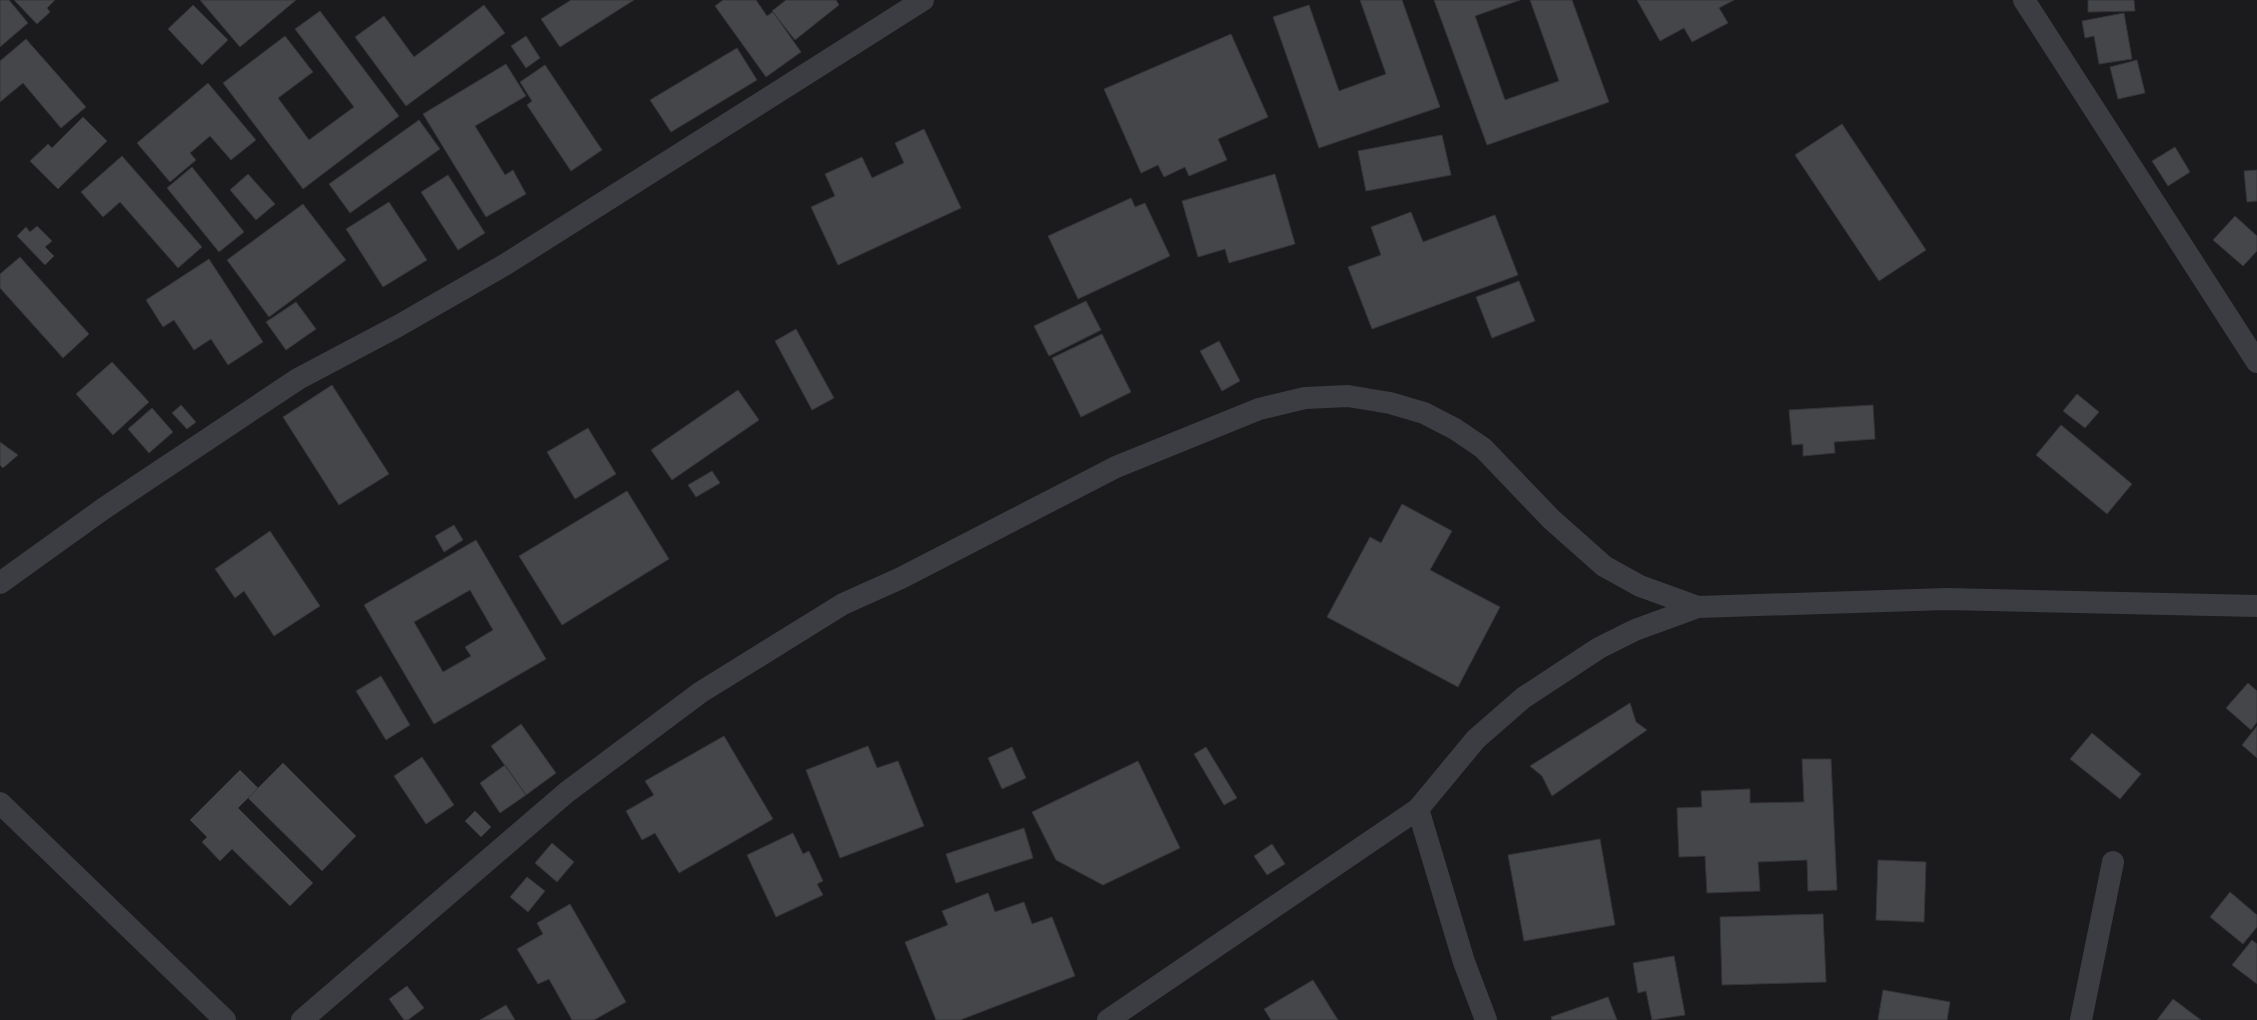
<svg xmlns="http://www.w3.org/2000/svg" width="2257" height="1020" font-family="'DM Sans',sans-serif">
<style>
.building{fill:#45464a;stroke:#353539;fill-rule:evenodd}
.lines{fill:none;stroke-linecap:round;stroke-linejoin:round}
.minor{stroke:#3c3d42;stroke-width:22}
.tertiary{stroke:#3c3d42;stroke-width:22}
</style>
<rect width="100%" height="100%" fill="#1b1b1d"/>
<path class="building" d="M0,0H9L28,23L0,47Z
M14,0H55L47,8L50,12L37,24Z
M200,0H296L240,47Z
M571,0H634L560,47L541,19Z
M723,0H756L767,16L773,12L801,52L766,77L715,6Z
M786,0H836L839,5L795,40L772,11Z
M1360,0H1402L1440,107L1319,148L1273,17L1309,5L1339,91L1386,74Z
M1434,0H1520L1475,16L1505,100L1559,81L1530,0H1572L1609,102L1487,145Z
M1637,0H1734L1719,8L1728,23L1692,42L1684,28L1660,41Z
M2088,0H2134L2135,11L2088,12Z
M193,5L228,40L202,65L168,29Z
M484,5L505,33L406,106L355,37L384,16L414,57Z
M320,11L399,116L303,189L223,83L285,36L313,72L278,98L309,140L354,107L295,29Z
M2124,13L2132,59L2099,64L2094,36L2085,38L2082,21Z
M1231,34L1268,117L1218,139L1227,160L1189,176L1185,167L1164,177L1158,165L1141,173L1104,89Z
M526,36L540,58L526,68L511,46Z
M26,39L86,107L61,128L23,83L0,102V61Z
M737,48L757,80L671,132L650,100Z
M2137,60L2145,93L2118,99L2110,67Z
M506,64L526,96L475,126L505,175L513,170L526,194L486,217L423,114Z
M545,65L602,150L571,171L527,105L532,101L520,82Z
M208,83L256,140L231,160L210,136L190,153L196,160L170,182L137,143Z
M83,117L107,141L58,189L30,161L48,144L52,148Z
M419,120L440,149L350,213L329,184Z
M1842,124L1926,250L1879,281L1795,155Z
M924,129L961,208L838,265L811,207L835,196L825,174L862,157L872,178L904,163L895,143Z
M1442,135L1451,175L1366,191L1358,151Z
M2175,147L2190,172L2168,186L2152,161Z
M122,156L202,247L178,268L120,202L103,217L81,192Z
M192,167L244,232L219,252L167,188Z
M2257,170V201L2247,202L2244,171Z
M248,174L275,204L256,220L230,190Z
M1275,174L1295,244L1229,263L1225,249L1198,257L1182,201Z
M448,175L485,233L458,250L421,192Z
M1131,198L1135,207L1145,203L1170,256L1078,299L1048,236Z
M389,202L427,260L383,287L346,229Z
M303,204L346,260L269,317L227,260Z
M1411,212L1423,242L1495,215L1518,275L1372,329L1348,267L1381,255L1371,227Z
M2235,216L2257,236V251L2243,266L2213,240Z
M37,226L52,241L45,247L54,256L45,265L17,236L26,227L30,232Z
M20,257L89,334L63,358L0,288V274Z
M209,259L263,342L228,365L211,339L194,350L174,320L163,327L146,300Z
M1519,281L1535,321L1492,338L1476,297Z
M1086,301L1101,330L1049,356L1034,326Z
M296,302L316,329L286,350L266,322Z
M796,329L834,398L812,410L775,341Z
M1102,334L1131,392L1081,417L1052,358Z
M1219,341L1240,381L1222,391L1200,351Z
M112,362L149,402L113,435L76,394Z
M332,385L389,474L339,505L283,417Z
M738,390L759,420L672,480L651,450Z
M2077,394L2099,412L2085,428L2063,411Z
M181,405L196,422L187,429L172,413Z
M1873,405L1875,439L1834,442L1835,453L1803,456V444L1792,445L1789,410Z
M152,408L173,432L149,453L128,429Z
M2061,425L2132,484L2107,514L2036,455Z
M588,428L616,474L575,499L547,452Z
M0,442L18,455L3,468L0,465Z
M712,471L720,483L696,497L688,485Z
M627,491L669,559L562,625L519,556Z
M1402,504L1452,531L1430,570L1500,607L1458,687L1327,617L1370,537L1381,543Z
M454,525L463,540L444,552L435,536Z
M270,531L320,606L274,636L244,591L235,598L215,569Z
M476,540L546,659L434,724L364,605ZM470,590L493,630L465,647L471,656L443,672L414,622Z
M381,676L410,725L386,740L356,691Z
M2248,683L2257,691V722L2251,730L2226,708Z
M1630,703L1636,722L1647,730L1552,796L1542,776L1530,766Z
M521,724L556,773L526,795L491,746Z
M2257,726V758L2242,745Z
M2092,733L2141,774L2120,799L2070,759Z
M724,736L773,819L679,873L655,833L642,840L626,811L654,795L645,781Z
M868,746L877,768L898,761L924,826L840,858L806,770Z
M1012,747L1026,778L1002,789L988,758Z
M1206,747L1237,798L1224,805L1194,754Z
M422,757L454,805L426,824L394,776Z
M1802,759H1831L1837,890L1808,891L1807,860L1758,862L1760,891L1707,893L1705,856L1679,857L1677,808L1702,807L1701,791L1750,789V803L1804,802Z
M1138,761L1180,848L1103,885L1056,860L1032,812Z
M283,763L356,836L322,871L248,798Z
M505,765L526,795L500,813L480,783Z
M240,770L258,788L238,808L313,883L290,906L232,849L220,861L202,842L207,837L190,820Z
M475,811L491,827L481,837L465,821Z
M1024,828L1033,858L956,883L946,854Z
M793,833L803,854L809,851L823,881L817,884L823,895L776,917L747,855Z
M1600,839L1615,925L1524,941L1508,855Z
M552,843L574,862L557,882L535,863Z
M1272,844L1285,864L1267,875L1254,856Z
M1878,860L1926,862L1924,922L1876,920Z
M527,877L545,891L528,912L510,897Z
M2230,892L2257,915V927L2243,944L2210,917Z
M988,893L995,912L1024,902L1032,924L1052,917L1075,976L960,1020H936L905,942L948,925L942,911Z
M570,904L626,1002L594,1020H572L549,979L538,984L517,949L543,934L537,923Z
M1823,914L1826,982L1722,985L1720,917Z
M2252,940L2257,944V984L2232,965Z
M1674,956L1685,1015L1652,1020L1646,991L1638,993L1633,963Z
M1313,980L1338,1020H1271L1264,1009Z
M407,986L424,1008L408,1020H404L389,999Z
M1883,990L1950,1002L1947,1020H1878Z
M1608,997L1617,1020H1552L1551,1017Z
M2173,999L2201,1020H2157Z
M506,1005L515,1020H480Z"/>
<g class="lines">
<path class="minor" d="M0,583L103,509L298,379L398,326L506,264L923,0
M0,803L225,1020
M1418,809L1464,962L1486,1020
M302,1020L567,792L701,692L843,604L901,578L1116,467L1259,409L1305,398L1348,396L1390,403L1424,413L1455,429L1483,448L1551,519L1604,566L1640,586L1698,607
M1108,1020L1418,809L1476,739L1523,698L1599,648L1635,630L1698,607L1946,599L2257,606
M2081,1020L2113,862"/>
<path class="tertiary" d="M2024,0L2257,362"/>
</g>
</svg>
